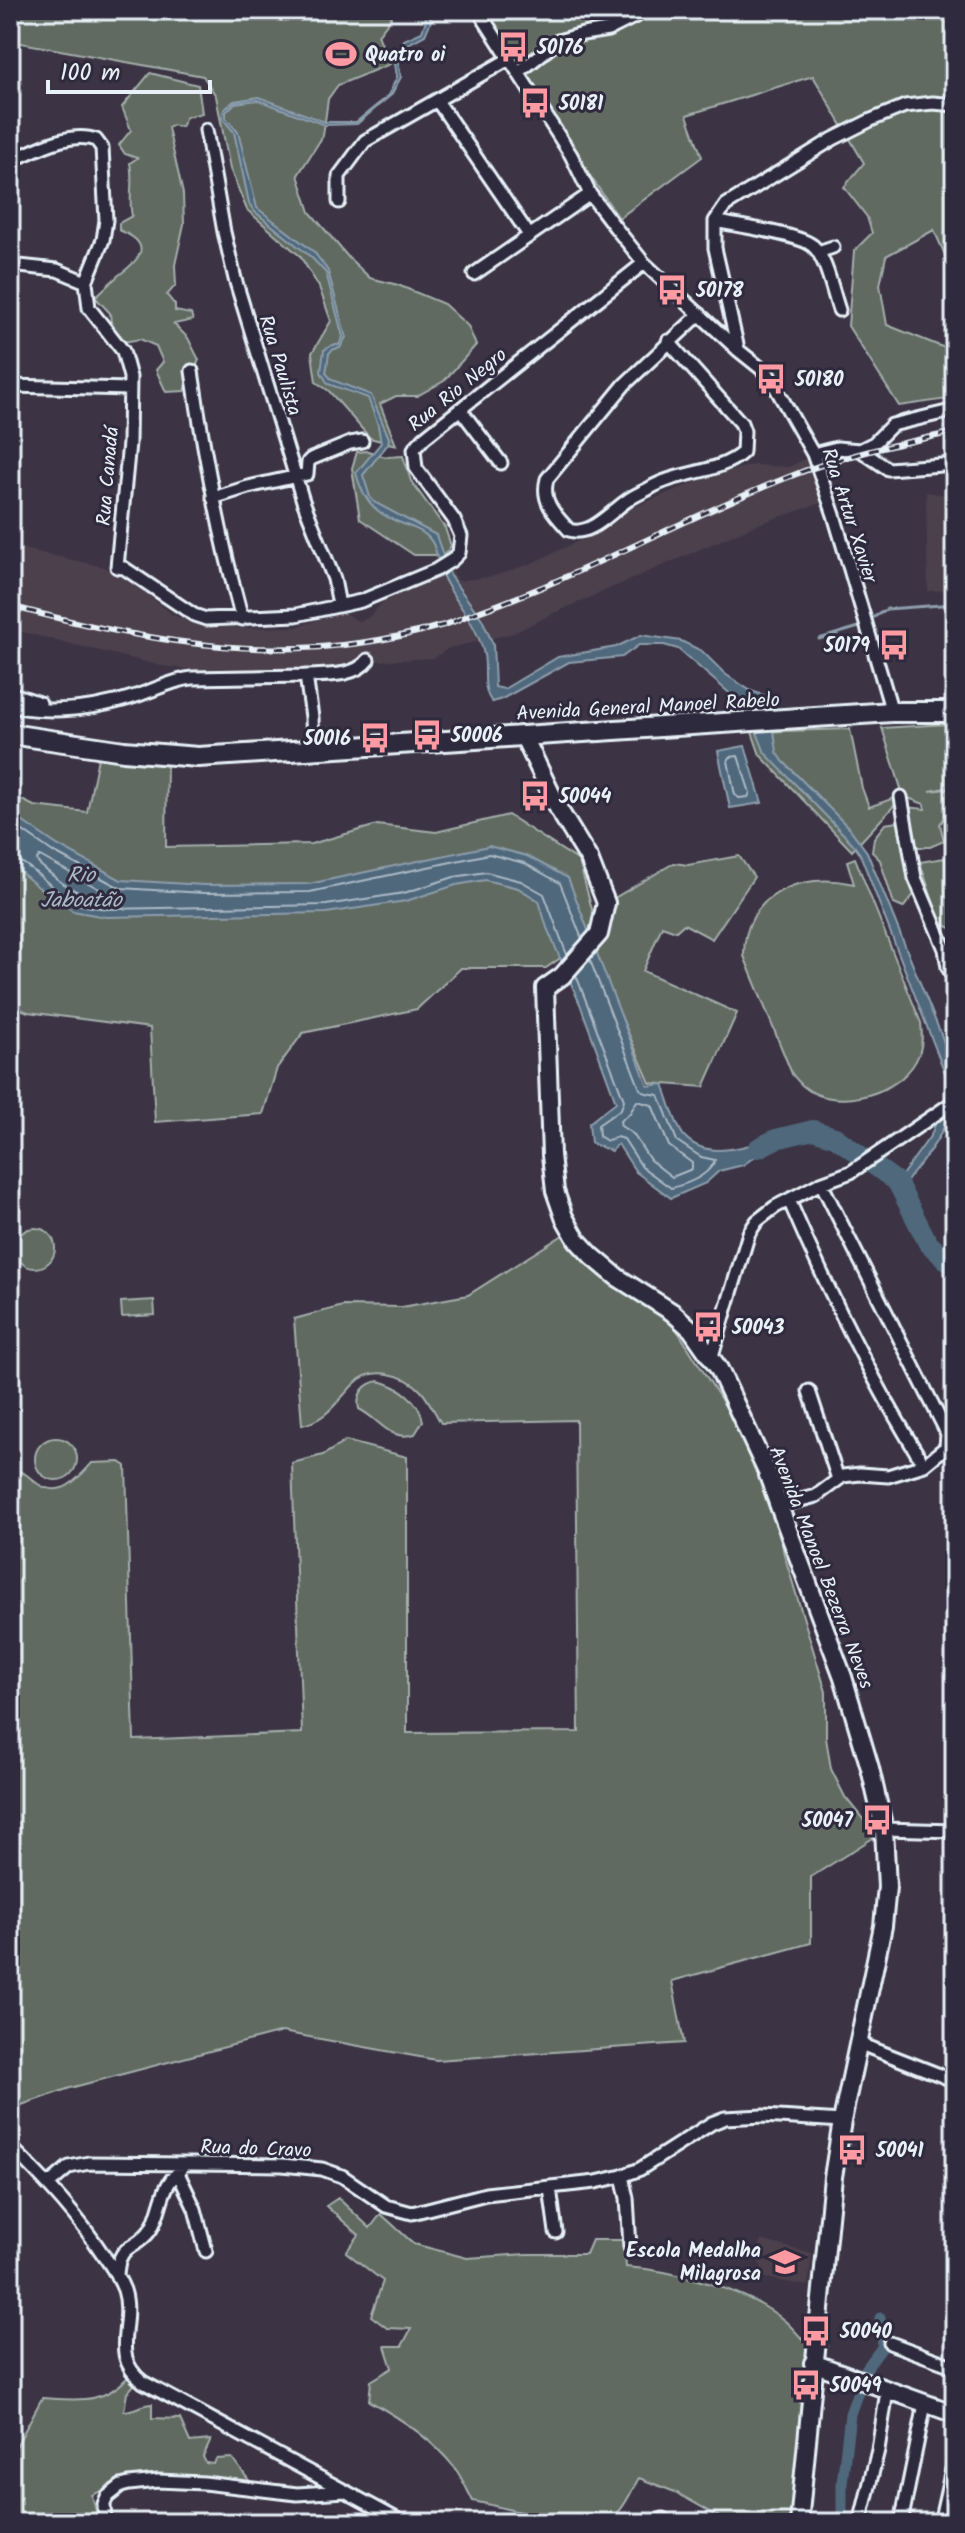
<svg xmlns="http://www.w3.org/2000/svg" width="965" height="2533" font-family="Kalam,sans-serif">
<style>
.built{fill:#4c414c}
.green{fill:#616b60;stroke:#a4aeac;stroke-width:2}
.water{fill:#50677b;stroke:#8d9ead;stroke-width:2}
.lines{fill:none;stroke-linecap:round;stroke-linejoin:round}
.shore{stroke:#abbac6;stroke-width:2}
.stream{stroke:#8d9ead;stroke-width:3}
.canal{stroke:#50677b;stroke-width:11}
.river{stroke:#50677b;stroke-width:20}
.street-casing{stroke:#e8f1f8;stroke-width:17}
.secondary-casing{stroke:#e8f1f8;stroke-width:22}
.primary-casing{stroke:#e8f1f8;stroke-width:24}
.street{stroke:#2f2a3d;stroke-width:11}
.secondary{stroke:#2f2a3d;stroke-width:16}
.primary{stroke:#2f2a3d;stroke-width:18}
.rail-casing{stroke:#e8f1f8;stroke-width:6}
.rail{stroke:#2f2a3d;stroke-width:3;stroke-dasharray:9;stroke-linecap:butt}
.labels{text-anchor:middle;stroke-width:6;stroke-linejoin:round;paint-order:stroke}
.poi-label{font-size:20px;font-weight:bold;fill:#e8f1f8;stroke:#2f2a3d;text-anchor:start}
.street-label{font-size:20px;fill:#e8f1f8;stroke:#2f2a3d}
.water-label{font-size:22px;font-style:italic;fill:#abbac6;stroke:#2f2a3d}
</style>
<rect width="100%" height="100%" fill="#3c3444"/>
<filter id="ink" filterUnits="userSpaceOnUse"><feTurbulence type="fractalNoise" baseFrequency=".0125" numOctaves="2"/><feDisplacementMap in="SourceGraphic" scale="16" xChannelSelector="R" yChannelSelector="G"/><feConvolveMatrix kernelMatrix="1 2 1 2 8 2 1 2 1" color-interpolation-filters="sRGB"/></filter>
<g filter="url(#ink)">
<path class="built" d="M806,458L824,502L758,524L554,613L514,633L449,648L434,658L379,661L371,657L343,670L217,673L162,666L10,629V546L104,567L139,588L173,615L201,624L242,628L296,627L344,612L357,621L368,618L383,602L452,571L458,581L494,576L530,564L585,538L631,508L713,475L753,465L789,467Z
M926,492L955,496V590L928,591Z
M761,2240L812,2254L808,2286L761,2277V2264L756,2261Z"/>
<path class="green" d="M10,10H390L391,18L378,35L390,64L338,85L328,99L323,136L298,175L310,212L348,257L370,278L398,285L444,304L468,326L476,345L444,381L417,396H396L380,404L396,445L370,438L329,391L316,382L312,353L331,321L319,287L300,256L247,210L230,169L216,96L203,76L10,41Z
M483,10H955V292L946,257L934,230L886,256L880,285L887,325L955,352V398L899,406L848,326L854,251L872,233L867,217L844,187L864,163L813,76L687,115L702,157L619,218L519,72Z
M150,73L198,85L202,113L186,117L181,127L172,125L168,128L183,194L184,224L175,265L176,285L167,295L175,305V311L191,314L193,320L174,324L188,338L199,360L185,391L166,392L156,370L163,362L156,346L140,339L124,342L111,323L110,313L95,297C103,290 111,282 119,275C142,258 153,244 119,230V223L132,216C128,199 134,182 130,163L137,158L125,154L119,145L131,130L122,107Z
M368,451L385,457L403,456L411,481L445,528L451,546L444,555H414L360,519L352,468L357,452Z
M948,724L955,736V786L930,791L955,788V822L944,819L940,824L944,841L930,847H915L916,892L903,908L894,904L880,860L872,852L874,838L885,824L897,822L900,827L899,813C907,805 915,808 925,809L924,804L903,796L852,851L760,755L752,732L850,729L862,788L869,807L903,795L882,728Z
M99,753L167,761L166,847L311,844L377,825L436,832L508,815L579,861L598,932L546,968H461L417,1009L303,1033L277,1068L263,1114L155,1122L150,1028L28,1012L10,1005V794L34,806L87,812Z
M739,856L754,877L712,939L684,924L676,931L662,926L643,971L737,1013L704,1087L650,1083L598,963L594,941L606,903L674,863L688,865Z
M855,858L921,1023C922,1033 923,1044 919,1054C906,1090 849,1108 816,1094C805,1090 799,1082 792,1074L744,956C743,894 802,871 854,884L847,861Z
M945,858L955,896V930L940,923L920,862Z
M15 1248a20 20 0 1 1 40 0a20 20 0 1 1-40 0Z
M563,1235L612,1278L675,1327L767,1472L784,1554L826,1692V1738L831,1769L845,1797L863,1819L873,1838L811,1877V1943L672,1981L684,2043L436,2060L282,2032L70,2088L10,2109V1469C24,1470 27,1476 38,1484C61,1499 78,1479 92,1463L120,1462L126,1466L134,1740L302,1733L292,1463L323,1455L346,1441L407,1457V1733L579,1732L576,1420L441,1423C435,1413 429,1400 421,1391C405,1374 372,1365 354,1384C337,1401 327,1420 302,1425L294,1319L343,1306L402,1307L468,1295Z
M154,1300L155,1315L122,1317L121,1302Z
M379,1381C399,1386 419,1400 423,1421L415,1434C389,1442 381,1420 359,1409C356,1394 364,1383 379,1381Z
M35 1459a21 21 0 1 1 42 0a21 21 0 1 1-42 0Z
M338,2198L370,2228L381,2214L414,2244L467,2258L527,2254H586L592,2240H624L626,2267C673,2270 749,2290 785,2321C793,2328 800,2337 807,2344L803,2408L791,2523H730L675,2492L639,2478C632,2489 625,2508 615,2515C584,2533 509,2508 473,2501C467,2490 462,2477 454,2467C431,2438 401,2418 369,2401L371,2381L392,2368L385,2346H402L411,2329L387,2328L371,2316L383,2281L346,2252L359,2235L326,2206Z
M128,2377L134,2385L127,2393L124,2411C135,2411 141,2404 152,2404V2418L180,2419L190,2442L211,2440L203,2457L206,2463L214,2464L216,2459L232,2458L251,2483C222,2479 159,2471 131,2477C123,2478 117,2483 108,2485L104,2490L92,2495L99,2523H10V2458L42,2398C77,2400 103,2405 128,2377Z"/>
<path class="water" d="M422,10H429L431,21L425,35L406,45L398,62L401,77L391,95L357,124L325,125L258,100L235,103L226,112V118L238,132L257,208L314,252L328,271L346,337L340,348L334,349L329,353L326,373L332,380L371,395L389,438L388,444L363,475L370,497L374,502L436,535L450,576L482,619L493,644L495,687L504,689L558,657L616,647L641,635L681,641L702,651L725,674L751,691L767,696L770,703L777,752L783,761L850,829L867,852L955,1069C955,1126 934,1145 902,1188L897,1182L931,1135L950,1086L860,854L853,844L765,753L748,709L678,649L664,645H639L622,657L569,662L502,699L492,702C481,689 487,670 484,655C478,625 457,605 444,579C439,568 438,555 433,544C419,516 372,534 356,473L381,443L378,425L368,398L328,384L321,372L324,350L333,345H339L343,337L326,273L311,257L254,211L249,203L234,132L222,118L224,110L234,101L259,97L325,122H356L388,96L397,77L394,57L404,40L422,32L426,20Z
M745,746L762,803L730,808L718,751Z
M10,813L57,845L121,880L204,885L309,884L489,846L527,856L568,878L648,1086L663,1084C668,1097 676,1128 685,1137C710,1163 753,1143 783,1136L743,1165L719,1171L706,1183L671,1198L636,1172L618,1144L611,1151L591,1143L589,1123L616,1102L580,1004L547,928L539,901L518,888L485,880L456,885L406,901L326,913L106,917L73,911L37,886L10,863Z"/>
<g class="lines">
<path class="shore" d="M738,756L750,793L748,797L739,798L735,795L728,761L730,757Z
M10,822L53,852L120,888L204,893L310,892L489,854L524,863L560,883L582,939
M40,856L101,890L102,895C79,900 55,878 38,863L37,859Z
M10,857C27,860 56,894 75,903C84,907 97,907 107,909L326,905L404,893L454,877L486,872L521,881L544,894L567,955
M576,975L624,1100L621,1109L598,1125L599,1136L607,1141L616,1137L624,1139L642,1167L671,1188C687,1184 709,1176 715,1160L701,1157L677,1141L659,1095L646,1093L640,1089L590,960
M637,1101L652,1105L669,1146L692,1163V1169L672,1177L650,1160L633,1134L621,1126L620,1121L630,1113Z"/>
<path class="stream" d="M871,619L887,609L955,604
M819,639L859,627"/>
<path class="canal" d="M842,2523V2483L850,2414L866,2369L883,2346L880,2318"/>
<path class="river" d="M758,1148L776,1139L813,1130L835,1137L897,1182L928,1243L955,1268"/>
<g class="street-casing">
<path id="street" d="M478,10L571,155L590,194L615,227L644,263L738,350L768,374L813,454L834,515L892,712
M519,72L558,41L583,34L608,30L648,10
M438,102L529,235
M206,130L224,232L235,279L303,501L334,579L339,605
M10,161C34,151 70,130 96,140L102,148L106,220L103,240L86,282L89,308L123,351L130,377L129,443L117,567L124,568L194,615L206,619L296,615L361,601L436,570L452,560L459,553L461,536L454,520L416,468L414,449L424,438L644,263
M339,202V176L365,141L509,59
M715,221C735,226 800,234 813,246C826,257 833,293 839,310
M818,252L833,247
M10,265L57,270L86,282
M474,274L590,194
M668,341L741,423L744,431L743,452C719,474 678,471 650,488C643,492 635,495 628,500C611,511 591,537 569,530C554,514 541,501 547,479L625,384L700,314
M738,349L715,248V221L726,205L833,139L871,120L905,106L933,103L955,105
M192,371C204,455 220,537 242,619
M10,386L130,389
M460,409L501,463
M860,450L888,469L955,464
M813,454L837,448L860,450L874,443L892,425L955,410
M213,498L248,487L307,474L308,462L311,459L350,443L362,441
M10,693L40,703
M10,706C53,714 98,709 139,695C157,689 173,680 192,678L306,676
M949,712L955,696
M313,749L312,717L306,676C326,675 355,677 368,660
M901,797L915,878L945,949L948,967L955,981
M789,1200C828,1291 872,1381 924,1465L946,1447L947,1434L944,1427L821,1183
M712,1356L749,1233L757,1221L775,1207L821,1183L851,1172L955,1101
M809,1391L838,1479
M779,1506L816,1496L843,1476L860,1474L888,1476L924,1465
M884,1829L955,1831
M858,2043L955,2081
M10,2146C44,2179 76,2213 102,2253C110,2264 119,2277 124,2290C135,2324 108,2355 143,2382L404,2523
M182,2167L178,2173L195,2209L206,2251
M622,2176L627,2198L630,2247
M49,2184L69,2167L89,2163L282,2165L322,2169L342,2176L386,2206L412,2213L486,2194L596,2182L622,2176L640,2169L712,2123L725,2118L763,2116L842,2121
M550,2188L556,2232
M117,2277C118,2240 136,2252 151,2229C162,2211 160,2187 178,2173
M890,2343L955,2367
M105,2523L104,2504L107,2497L121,2486L129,2484L158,2481L204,2483L297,2494L346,2491
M660,2523L663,2519
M860,2523L878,2450L887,2391
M901,2523L925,2404
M940,2523L955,2456"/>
</g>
<g class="secondary-casing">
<path id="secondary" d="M523,735L559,810L589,859L606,903L599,934L562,976L545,988L551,1155L555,1191L564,1217L577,1240L592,1256L617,1277L672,1312L691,1329L719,1369L767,1472L779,1506L843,1677L870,1768L884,1829L887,1887L883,1926L842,2121L833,2177L799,2523
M813,2363L955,2414"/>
</g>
<g class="primary-casing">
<path id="primary" d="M10,734L124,751L198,757L892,712H955"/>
</g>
<use href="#street" class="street"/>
<use href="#secondary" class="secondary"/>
<use href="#primary" class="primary"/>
<g class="rail-casing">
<path id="rail" d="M10,606C155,644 292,669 440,626C450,624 459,619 469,615C578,578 679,520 786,478C840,456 897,444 955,432"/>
</g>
<use href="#rail" class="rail"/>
</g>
</g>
<defs>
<g id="bus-bare" transform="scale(2.4)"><path d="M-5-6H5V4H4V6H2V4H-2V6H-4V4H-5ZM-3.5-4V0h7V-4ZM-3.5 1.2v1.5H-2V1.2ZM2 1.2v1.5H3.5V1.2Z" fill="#ff9aa2" stroke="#2f2a3d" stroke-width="2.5" paint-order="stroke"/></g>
<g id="stadium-bare" transform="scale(2.4)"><path d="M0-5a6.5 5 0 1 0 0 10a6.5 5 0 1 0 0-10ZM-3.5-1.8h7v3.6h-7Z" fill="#ff9aa2" stroke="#2f2a3d" stroke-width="2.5" paint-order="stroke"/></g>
<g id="school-bare" transform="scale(2.4)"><path d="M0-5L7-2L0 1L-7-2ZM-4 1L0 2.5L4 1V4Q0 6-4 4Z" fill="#ff9aa2" stroke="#2f2a3d" stroke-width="2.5" paint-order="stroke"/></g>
</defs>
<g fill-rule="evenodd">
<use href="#bus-bare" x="513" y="47"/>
<use href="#stadium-bare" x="341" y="54"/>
<use href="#bus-bare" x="535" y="103"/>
<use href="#bus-bare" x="672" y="290"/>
<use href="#bus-bare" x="771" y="379"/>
<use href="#bus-bare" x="894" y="645"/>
<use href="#bus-bare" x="427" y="735"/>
<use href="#bus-bare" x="375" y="738"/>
<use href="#bus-bare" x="535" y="796"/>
<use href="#bus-bare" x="708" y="1327"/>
<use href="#bus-bare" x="877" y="1820"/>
<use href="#bus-bare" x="852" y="2150"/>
<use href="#school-bare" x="785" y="2262"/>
<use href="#bus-bare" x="816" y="2331"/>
<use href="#bus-bare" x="806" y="2385"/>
</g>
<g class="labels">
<g class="poi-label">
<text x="537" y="54">50176</text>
<text x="365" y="61">Quatro oi</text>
<text x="559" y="110">50181</text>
<text x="696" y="297">50178</text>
<text x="795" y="386">50180</text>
<text x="870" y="652" text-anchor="end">50179</text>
<text x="451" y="742">50006</text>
<text x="351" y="745" text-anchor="end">50016</text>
<text x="559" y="803">50044</text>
<text x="732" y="1334">50043</text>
<text x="853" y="1827" text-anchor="end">50047</text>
<text x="876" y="2157">50041</text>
<text x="761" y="2257" text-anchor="end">Escola Medalha<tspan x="761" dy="23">Milagrosa</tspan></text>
<text x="840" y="2338">50040</text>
<text x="830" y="2392">50049</text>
</g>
<g class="street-label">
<text transform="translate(281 365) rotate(73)" y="7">Rua Paulista</text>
<text transform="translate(457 389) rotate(-39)" y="7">Rua Rio Negro</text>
<text transform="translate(107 476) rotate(-85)" y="7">Rua Canadá</text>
<text transform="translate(850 515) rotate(72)" y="7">Rua Artur Xavier</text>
<text transform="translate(648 706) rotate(-3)" y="7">Avenida General Manoel Rabelo</text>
<text transform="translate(822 1567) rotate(69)" y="7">Avenida Manoel Bezerra Neves</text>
<text transform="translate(256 2148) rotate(2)" y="7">Rua do Cravo</text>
</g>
<g class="water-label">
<text x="81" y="882">Rio<tspan x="81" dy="25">Jaboatão</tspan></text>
</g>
</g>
<rect width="965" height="2533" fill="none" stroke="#2f2a3d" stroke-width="40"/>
<rect x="20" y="20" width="925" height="2493" fill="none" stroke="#e8f1f8" stroke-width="3" filter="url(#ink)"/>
<path d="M48 80v12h162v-12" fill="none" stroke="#e8f1f8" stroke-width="4"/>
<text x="60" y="80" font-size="24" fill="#e8f1f8" stroke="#2f2a3d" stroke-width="6" paint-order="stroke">100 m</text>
</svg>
